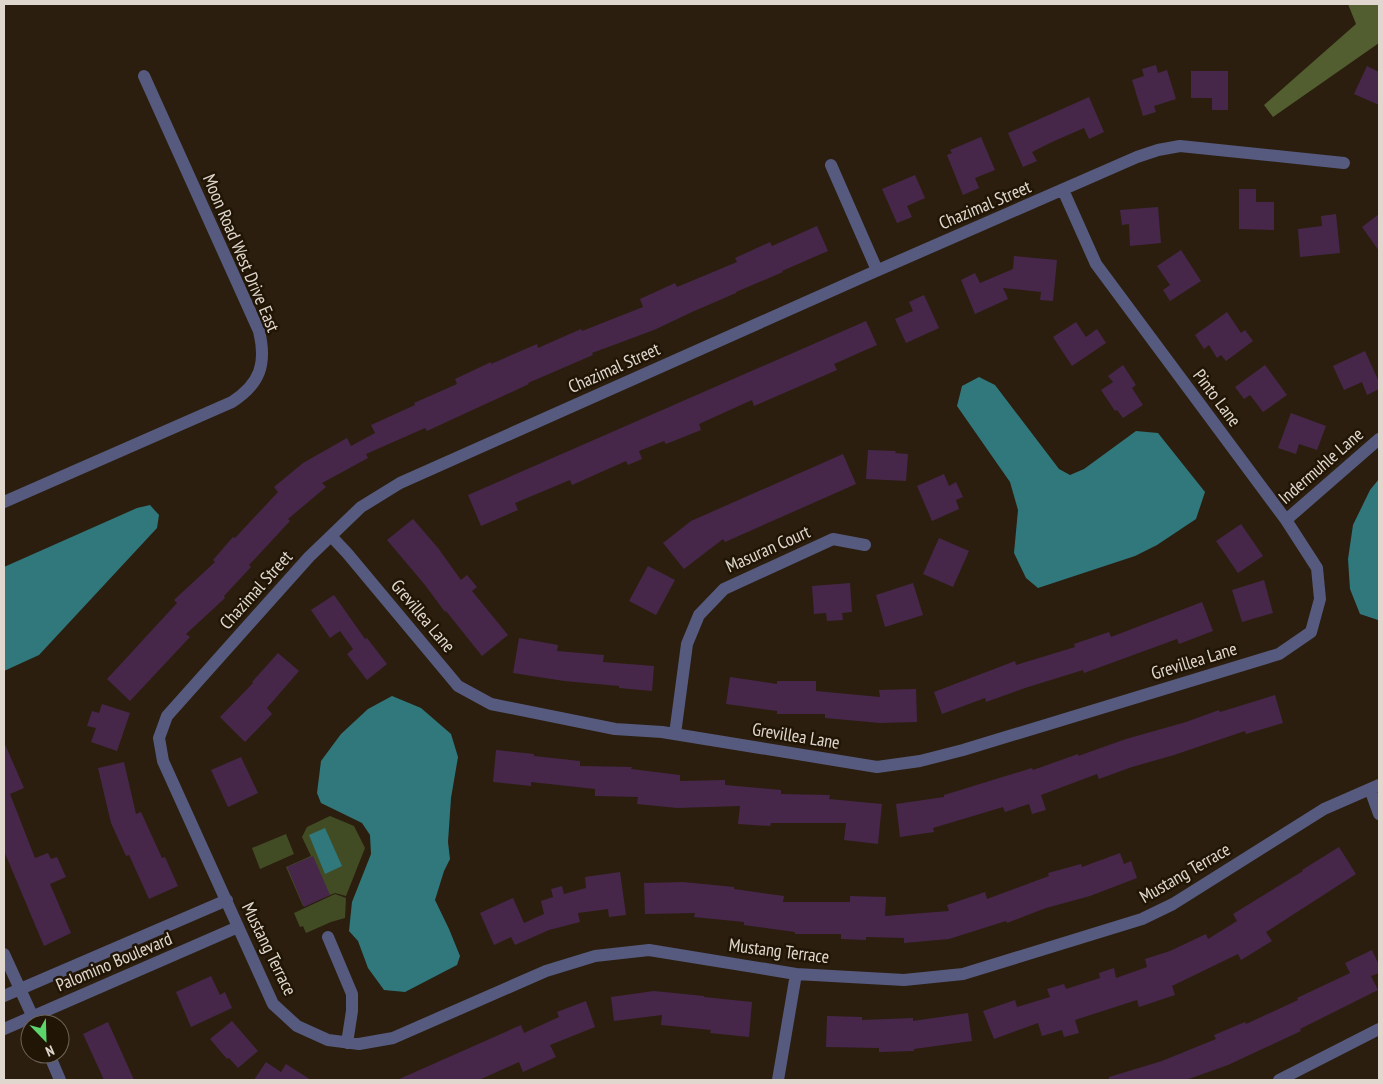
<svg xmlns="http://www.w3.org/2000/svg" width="1383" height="1084" font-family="'PT Sans Narrow',sans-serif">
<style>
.green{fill:#424c24}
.forest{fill:#525e2f}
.water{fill:#30787c}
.building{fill:#462749}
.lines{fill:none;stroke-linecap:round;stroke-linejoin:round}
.minor{stroke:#565a7e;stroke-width:12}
.labels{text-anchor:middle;stroke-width:5;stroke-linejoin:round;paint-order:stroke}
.street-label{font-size:18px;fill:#e0d8ce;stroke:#211506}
</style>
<rect width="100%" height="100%" fill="#2b1e0f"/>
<path class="green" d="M330,816L354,826L365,848L346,896L335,893L303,906L286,867L311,856L302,837L307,827Z
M286,834L294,854L260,869L252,848Z
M335,894L346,898L345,918L331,922L306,933L303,926L300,927L294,913Z"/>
<path class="forest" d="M1348,4H1379V43L1273,117L1264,105L1356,24Z"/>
<path class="water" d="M979,377L995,385L1059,469L1070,475L1084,469L1136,431L1158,433L1205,492L1196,519L1157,545L1135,556L1038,588L1026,578L1014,553L1018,510L1010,482L957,406L962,386Z
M1379,479V620H1378L1360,614L1350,589L1348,559L1353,525L1370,490Z
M150,505L159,515L157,528L39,655L4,671V567L137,508Z
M392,696L421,708L451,734L458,757L451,798L448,842L450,859L444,871L435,900L449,929L460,956L457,965L405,992L384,990L368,968L358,941L349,931L352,902L371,854L370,835L362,823L321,803L317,793L321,761L341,734L368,709Z
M325,828L342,866L325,874L309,835Z"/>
<path class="building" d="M1156,65L1158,73L1167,70L1176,99L1154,106L1156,112L1143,116L1132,80L1144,76L1142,69Z
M1367,66L1379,72V105L1354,94Z
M1191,71H1228V110H1212V98H1191Z
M1089,97L1104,132L1089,139L1084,128L1052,142L1032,152L1037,161L1023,167L1008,133Z
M981,137L995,170L975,178L979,188L963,195L947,155L952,153L950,150Z
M915,175L925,198L907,206L912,217L897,223L882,189Z
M1239,189H1256V202H1274V230L1239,229Z
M1158,207L1161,243L1130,246L1129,224L1122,225L1120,210Z
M1336,214L1340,253L1300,257L1298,229L1322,226L1321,216Z
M1379,214V251L1362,227Z
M817,226L828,251L782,271L783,272L736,292V293L692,312L654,330L592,353L593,355L528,383L529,384L427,431L425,428L366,454L368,458L322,483L326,487L288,519L290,521L249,565L251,567L224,596L225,598L186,634L190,637L130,701L107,679L177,603L174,600L215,562L213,560L233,537L235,538L278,492L274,487L303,463L347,438L351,446L375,433L371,425L415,405L414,403L457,384L455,379L491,362V364L537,344L538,348L581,329L582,331L643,307L640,299L675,283L677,287L737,262L735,258L770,242L772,246Z
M1181,250L1201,281L1170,301L1163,290L1170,285L1157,266Z
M1014,256L1057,260L1053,301L1040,300L1041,292L1003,288L1008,299L975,314L961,280L975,273L980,283L1013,269Z
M924,295L939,328L906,343L895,319L913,311L909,302Z
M1227,312L1241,333L1245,330L1253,341L1226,361L1221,355L1217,358L1209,345L1204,349L1195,335Z
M866,321L877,345L834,364L837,370L754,406L752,400L699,424L701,430L666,444L664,441L639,451L642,459L628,465L626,461L572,485L570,480L515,503L518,510L481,526L468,495Z
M1076,322L1086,337L1097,329L1106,343L1072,366L1053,337Z
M1365,351L1379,382V389L1367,395L1362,382L1344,390L1333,366Z
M1123,365L1136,385L1132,388L1143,405L1123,418L1117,410L1115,411L1101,390L1113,382L1108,376Z
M1265,365L1287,395L1263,412L1250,395L1244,399L1235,387Z
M1291,413L1326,426L1317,450L1299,444L1296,454L1278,448Z
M868,450L896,451L895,453L908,454L906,481L866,479Z
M843,454L856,484L725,542L723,539L684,569L663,543L691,521Z
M944,474L949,486L956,482L963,497L956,500L959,509L932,521L917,486Z
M413,519L438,548L461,580L467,575L477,587L472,591L508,635L482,656L446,611L445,612L425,585L387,540Z
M1241,524L1263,556L1238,573L1216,541Z
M939,538L969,551L953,587L923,574Z
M648,566L675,580L656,615L629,601Z
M1264,580L1273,613L1242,622L1232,590Z
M850,583L852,612L842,613L843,620L827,621L826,613L814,614L812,586Z
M913,583L923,615L885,627L876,595Z
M334,595L365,639L367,638L387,664L367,680L347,654L353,649L340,631L330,638L311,610Z
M1202,602L1213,631L1179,644L1177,639L1084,673L1083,670L1025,688L986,702L985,698L942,714L934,692L1015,661L1016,665L1075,647L1074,644L1109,632L1111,637Z
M519,638L558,645L557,651L604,655L603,662L654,666L652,691L619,688V686L564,681L513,673Z
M278,653L299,671L267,708L272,714L245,742L220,717L253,683L252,682Z
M730,677L777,684V681H816V691L880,697L879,690L916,689L917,722L880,723L825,718V714H777V711L726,704Z
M1275,695L1283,723L1246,734L1245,731L1174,755L1132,767L1099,779L1097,774L1041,795L1046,810L1032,814L1029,804L1005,812L1003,807L933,828L934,832L900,837L896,804L944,797V795L1032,768L1033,770L1078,754V756L1126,739L1186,722L1219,710L1220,712Z
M102,704L130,713L117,751L91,742L96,728L87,726L92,711L99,713Z
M4,742L24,788L10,794L35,858L48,853L51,859L57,857L66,877L50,884L71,933L44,946L4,851Z
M496,750L534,754V756L580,761V766L632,767L631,769L680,775V781L725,780V785L781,790V794L830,795L829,799L882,804L878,844L844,840L846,823H771L770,826L738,824L740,806L677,808L637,804L638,797L595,796V789L531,782V786L493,782Z
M241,757L258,793L228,807L211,770Z
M124,762L136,814L141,812L162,858L165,857L178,886L149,899L129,855L126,856L111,823L98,768Z
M1339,847L1356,874L1266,932L1272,941L1241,960L1238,954L1172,986L1175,995L1139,1007L1137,1000L1075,1020L1079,1033L1064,1037L1062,1030L1042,1036L1038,1023L994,1039L983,1011L1015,1000L1017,1007L1050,997L1047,989L1064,984L1066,989L1100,978L1099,973L1114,968L1116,978L1147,967L1145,959L1170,951L1206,934L1208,939L1237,921L1233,914L1303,871L1302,870Z
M1120,853L1124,864L1131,861L1137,878L1090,896L1046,908L1007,923L1006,921L949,939L904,943V938L866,937V940L841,939V934H795V932L744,925V922L694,917L695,913L645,914L644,883L683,882L734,887V889L784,896L783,902H850V896L886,897L885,916L949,911L947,905L985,892L987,899L1049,876L1048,873L1081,864L1082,867Z
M313,856L330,895L304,907L287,867Z
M620,872L626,915L609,917L608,909L578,913L580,922L549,930L515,945L511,937L494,945L480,913L513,898L524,923L544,914L541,901L553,897L551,889L562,886L564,894L586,888L585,877Z
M1372,950L1379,965V973L1371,976L1378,990L1300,1029L1301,1031L1228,1065L1186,1080H1109V1077L1162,1061L1216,1039L1214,1035L1245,1022L1246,1024L1298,1000L1297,998L1350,973L1345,963Z
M211,976L220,995L225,992L232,1008L191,1027L176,992Z
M654,991L704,996V997L752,1002L749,1037L710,1033L711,1030L661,1025L662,1015L614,1021L611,997Z
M586,1001L595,1027L550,1045L556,1057L523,1072L519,1062L479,1080H397L521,1025L524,1033L559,1017L557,1012Z
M968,1013L972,1041L914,1049V1051L879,1052V1048L826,1047L827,1016L862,1017V1020L913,1018V1021Z
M232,1021L258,1051L238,1068L229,1058L227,1059L210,1039Z
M108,1022L122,1053L134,1080H104L83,1034Z
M266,1062L281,1072L286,1064L311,1080H254Z"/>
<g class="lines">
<path class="minor" d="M1344,163L1180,146L1158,150L1137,157L867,275L400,483L361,507L309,557L167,716L159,738L163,761L273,1004L297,1026L328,1040L359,1044L393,1038L546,971L595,956L649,950L796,974L904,980L963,974L1142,919L1173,904L1324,809L1379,785
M831,165L877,270
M4,502L232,402C260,384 267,364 259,331L144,76
M1286,520L1379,439
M331,536L347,553L458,686L491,704L615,729L662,732L877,767L920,761L963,750L1279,654L1311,632L1320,599L1317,568L1286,520L1096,264L1063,190
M675,734L687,644L699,615L724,589L833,539L865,545
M1370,789L1379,814
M328,937L352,994V1011L347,1043
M4,954L36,1024
M4,996L227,900
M4,1029L238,927
M49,1054L60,1080
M778,1080L796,974
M1279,1080L1379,1029"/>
</g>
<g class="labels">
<g class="street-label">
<text transform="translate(985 205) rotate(-23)" y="6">Chazimal Street</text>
<text transform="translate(241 253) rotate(67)" y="6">Moon Road West Drive East</text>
<text transform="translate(614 368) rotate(-24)" y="6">Chazimal Street</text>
<text transform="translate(1217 398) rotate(53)" y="6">Pinto Lane</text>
<text transform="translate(1321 466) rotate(-41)" y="6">Indermuhle Lane</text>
<text transform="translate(768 549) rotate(-24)" y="6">Masuran Court</text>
<text transform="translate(256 590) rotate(-48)" y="6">Chazimal Street</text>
<text transform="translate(423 616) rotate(50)" y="6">Grevillea Lane</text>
<text transform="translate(1194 661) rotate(-17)" y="6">Grevillea Lane</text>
<text transform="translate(796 736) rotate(9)" y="6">Grevillea Lane</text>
<text transform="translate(1185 873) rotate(-30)" y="6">Mustang Terrace</text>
<text transform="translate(269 949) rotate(64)" y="6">Mustang Terrace</text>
<text transform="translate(779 951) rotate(7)" y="6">Mustang Terrace</text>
<text transform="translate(114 962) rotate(-23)" y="6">Palomino Boulevard</text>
</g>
</g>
<rect width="1383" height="1084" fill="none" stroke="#e0d8ce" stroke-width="10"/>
<g transform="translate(45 1039) rotate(157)"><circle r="24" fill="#211506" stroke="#6d6356"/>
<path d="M0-4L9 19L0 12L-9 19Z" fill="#5cd56d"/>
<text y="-8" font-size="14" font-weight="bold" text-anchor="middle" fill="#e0d8ce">N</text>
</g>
</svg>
